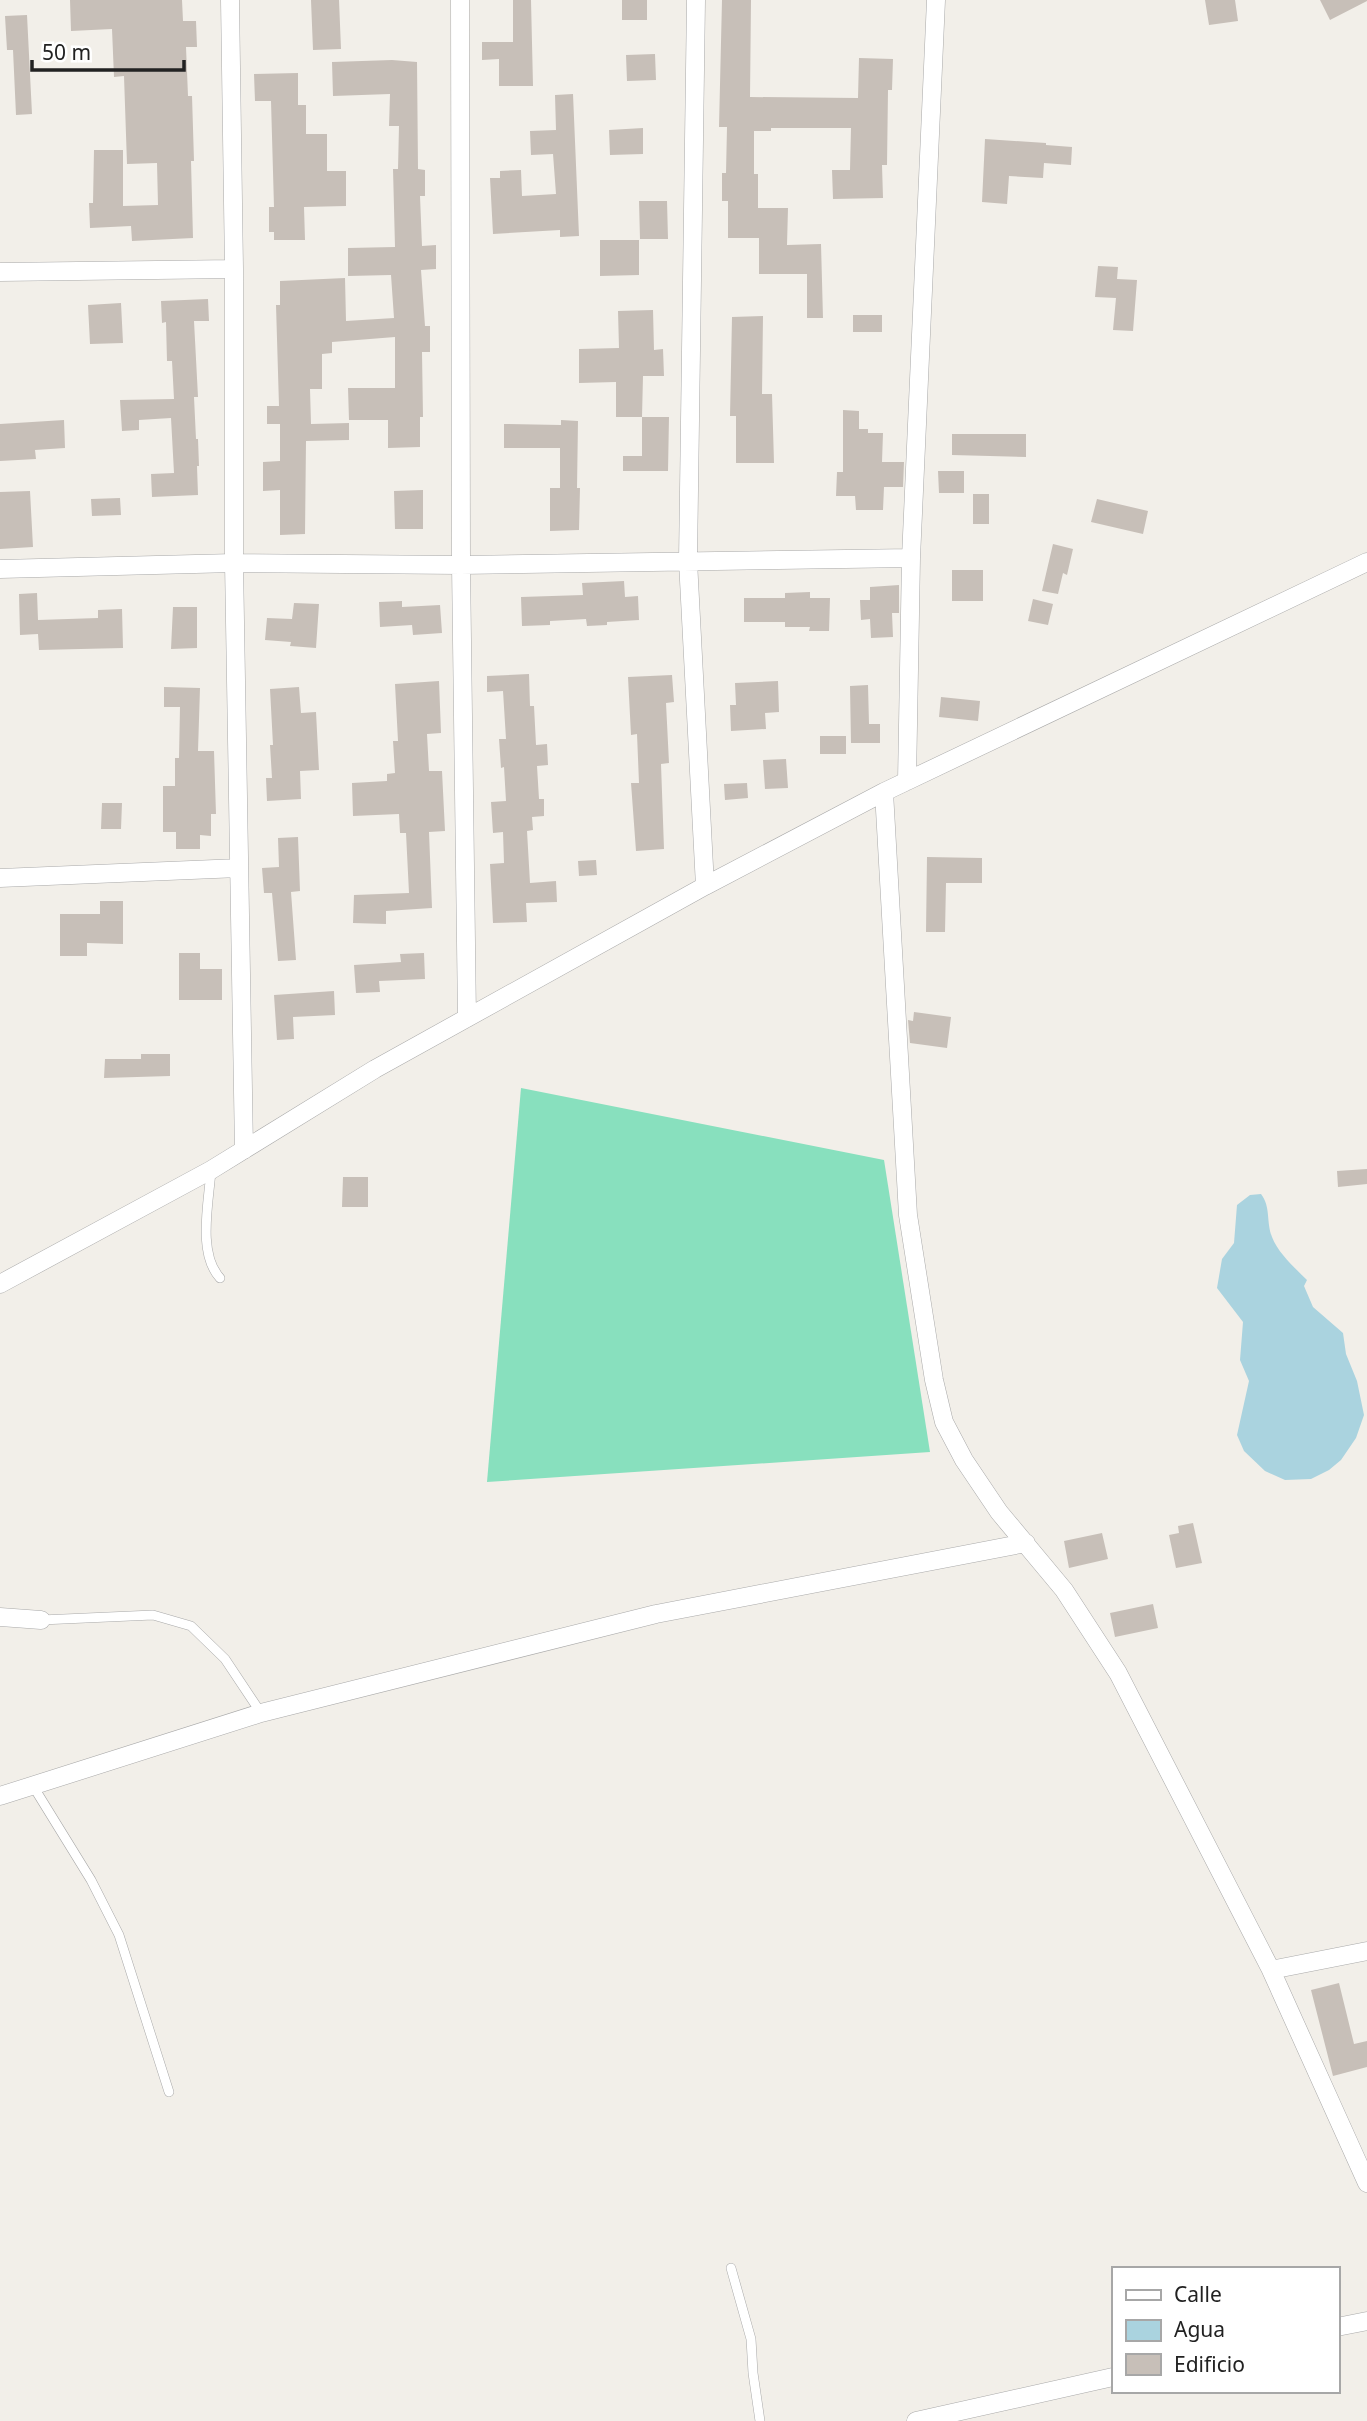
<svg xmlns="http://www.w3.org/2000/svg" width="1367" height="2421" font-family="'Noto Sans',sans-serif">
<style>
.pitch{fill:#88e0be}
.water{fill:#aad3df}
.building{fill:#c7bfb8}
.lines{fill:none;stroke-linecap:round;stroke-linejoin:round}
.lane-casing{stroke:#a9a9a9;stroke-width:10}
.street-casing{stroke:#a9a9a9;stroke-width:19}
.lane{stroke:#fff;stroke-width:9}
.street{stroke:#fff;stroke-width:18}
</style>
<rect width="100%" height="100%" fill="#f2efe9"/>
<path class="pitch" d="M521,1088L884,1160L930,1452L487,1482Z"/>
<path class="water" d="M1261,1194C1271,1207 1266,1222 1272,1237C1278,1253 1295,1268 1307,1280L1304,1286L1313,1307L1343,1333L1346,1354L1357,1381L1364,1415L1356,1438L1341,1460L1329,1470L1311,1479L1285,1480L1265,1471L1244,1451L1237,1435L1249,1381L1240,1360L1243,1322L1217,1288L1222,1259L1234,1243L1237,1205L1250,1195Z"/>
<path class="building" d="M70,0H182L183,21H196L197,47H186L188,96H192L194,161H191L193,238L132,241L131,226L90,228L89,203H93L94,150H123V206L158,205L157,163L127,164L124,76L114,77L112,29L71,31Z
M311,0H339L341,49L313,50Z
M513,0H531L533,86H499V59L482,60V42H513Z
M622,0H647V20H622Z
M722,0H751L750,97L858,98L859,58L893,59L892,90H888L887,165H882L883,198L833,199L832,170H850L851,128H771V131H754V174H758V208H788L787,245L821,244L823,318H807V274H759V238H728V201H722V173H726L727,127H719Z
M1205,0H1235L1238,21L1209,25Z
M1320,0H1367V1L1330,20Z
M27,15L32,114L16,115L13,50H7L5,16Z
M655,54L656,80L627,81L626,55Z
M392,60L417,62L418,169L425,170V196H420L422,246L436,245V269L421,270L425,326H430V352H422L423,417H420V447L388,448V420H349L348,388H395V337L332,342V353L322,354V389H310L311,424L349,423V440L306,441L305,534L280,535V490L263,491V462L280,461V424H267V406H279L276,305H280V281L345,278L346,321L394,318L391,275L348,276V248L395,247L393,169H398L399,126H389L390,94L333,96L332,62Z
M298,73V105H306V134H327V171H346V206L304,207L305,240H274V232H269V207H274L271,101H255L254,74Z
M573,94L579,236L560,237V230L493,234L490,178H500V171L521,170L522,196L556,194L553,154L531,155L530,131L556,130L555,95Z
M643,128V154L610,155L609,130Z
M985,139L1046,143V145L1072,147L1071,165L1044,163L1043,178L1009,176L1007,204L982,202Z
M639,201H667L668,239H640Z
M600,240H639V275L600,276Z
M1098,266L1118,267L1117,279L1137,280L1133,331L1113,330L1116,298L1095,297Z
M208,299L209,321H194L198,397H194L196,439H198L199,466H197L198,495L152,497L151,474L174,473L171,418L139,420V430L122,431L120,400L174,399L172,361H167L166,322L162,323L161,301Z
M121,303L123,343L90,344L88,305Z
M653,310L654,350L663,349L664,376H643L642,417H616V382L579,383V349L619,348L618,311Z
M853,315H882V332H853Z
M763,316L762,394H772L774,463H736V416H730L732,317Z
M843,410L859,411V429H868V433H883L882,462H904L903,487H884L883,510H856L855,496H836L837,472H843Z
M642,417H669L668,471H623V456H642Z
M64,420L65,448L35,450L36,459L0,461V424Z
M561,420L578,421L577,488H580L579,530L550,531V488H560V448H504V424L561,425Z
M952,434H1026V457L952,455Z
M938,471H964V493H939Z
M423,490V529H395L394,491Z
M30,491L33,547L0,549V492Z
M973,494H989V524H973Z
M120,498L121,515L92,516L91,499Z
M1097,499L1148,511L1143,534L1091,522Z
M1053,544L1073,549L1067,575L1063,573L1058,594L1042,591Z
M952,570H983V601H952Z
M624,581L625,597L638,596L639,620L607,622V625L587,626L586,619L550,621V625L522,626L521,597L583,595L582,583Z
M899,585V613H892L893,637L871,638L870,619L861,620L860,600H870V587Z
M810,592V598H830L829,631H809L810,627H785V622H744V598H785V593Z
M37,593L38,620L98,618V610L122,609L123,648L39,650L38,634L20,635L19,594Z
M1033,599L1053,604L1048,625L1028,621Z
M402,601V607L440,605L442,633L413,635L412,625L380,627L379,602Z
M294,603L319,604L316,648L290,646L291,642L265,640L267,618L292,619Z
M173,607H197V648L171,649Z
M529,674L530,706H534L536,745L547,744L548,765L537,766L539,799H544V816L532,817L533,830L527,831L530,883L556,881L557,902L526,903L527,922L493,923L490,864L504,863L503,832L493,833L491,802L506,801L504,767L501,768L499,739H506L503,691L487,692V676Z
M672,675L674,702L666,703L669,763L661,764L664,849L636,851L631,783H639L637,734L631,735L628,677Z
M439,681L441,733L427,734L429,771H442L445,831L429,832L432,908L386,911V924L353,923L354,895L409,893L406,833H400L399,814L353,816L352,783L387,781V774L395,773L393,741H398L395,684Z
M778,681L779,712L765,713L766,729L731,731L730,705H736L735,683Z
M868,685L869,724H880V743H851L850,686Z
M164,687L200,688L198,751H214L216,814H211V836L200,835V849H176V832H163V786H175V758H179L180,707H164Z
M299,687L301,713L316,712L319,770L300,771L301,799L267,801L266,778H272L270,745H273L270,689Z
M941,697L980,701L978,721L939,717Z
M820,736H846V754H820Z
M786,759L788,788L765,789L763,760Z
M747,783L748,798L725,800L724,784Z
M102,803H122L121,829H101Z
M298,837L300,891L291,892L296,960L278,961L272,893H264L262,868L279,867L278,838Z
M927,857L982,858V883H946L945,932H926Z
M596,860L597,875L579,876L578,861Z
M100,901H123V944L87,943V956H60V914H100Z
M179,953H200V969H222V1000H179Z
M424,953L425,979L379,981L380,992L356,993L354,965L401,962L400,954Z
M334,991L335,1015L293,1017L294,1039L277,1040L274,995Z
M914,1012L951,1017L947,1048L910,1043L908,1020L913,1021Z
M141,1054H170V1076L104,1078L105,1059H141Z
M1367,1169V1184L1338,1187L1337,1171Z
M343,1177H368V1207H342Z
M1193,1523L1202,1563L1176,1568L1169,1535L1179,1533L1178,1526Z
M1102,1533L1108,1559L1069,1568L1064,1541Z
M1153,1604L1158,1628L1115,1637L1110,1613Z
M1339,1983L1354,2044L1367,2041V2067L1333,2076L1311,1990Z"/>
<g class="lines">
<g class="lane-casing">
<path id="lane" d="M211,1170C209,1202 197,1253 220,1278
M41,1620L153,1615L191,1626L225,1659L261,1713
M33,1786L91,1880L119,1935L169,2092
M731,2268L751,2339L753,2373L760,2421"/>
</g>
<g class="street-casing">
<path id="street" d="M230,0L234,269V563L244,1150
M460,0L461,565L467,1018
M696,0L688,561L705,886
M0,272L234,269
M0,569L234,563L461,565L911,558
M907,781L911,558L936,0
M884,792L908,1215L934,1380L944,1422L964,1460L999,1512L1064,1590L1118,1673L1271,1970L1367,2183
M0,878L239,868
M0,1284L211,1170L375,1069L705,886L884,792L1367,562
M0,1617L41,1620
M0,1796L261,1713L656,1614L1026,1543
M1271,1970L1367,1951
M1337,2327L1367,2321
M916,2421L1113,2377"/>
</g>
<use href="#lane" class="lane"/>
<use href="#street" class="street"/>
</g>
<rect x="1112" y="2267" width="228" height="126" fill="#ffffff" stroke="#a7a7a7" stroke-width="2"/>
<rect x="1126" y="2290" width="35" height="10" fill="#ffffff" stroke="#a7a7a7" stroke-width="2"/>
<text x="1174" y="2302" font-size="21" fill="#222222">Calle</text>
<rect x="1126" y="2320" width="35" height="21" fill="#aad3df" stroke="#a7a7a7" stroke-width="2"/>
<text x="1174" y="2337" font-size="21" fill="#222222">Agua</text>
<rect x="1126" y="2354" width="35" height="21" fill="#c7bfb8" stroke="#a7a7a7" stroke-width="2"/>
<text x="1174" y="2372" font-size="21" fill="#222222">Edificio</text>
<path d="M32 60v10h152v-10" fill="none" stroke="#222222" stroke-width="3.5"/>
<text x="42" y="60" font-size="21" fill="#222222" stroke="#ffffff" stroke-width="5" paint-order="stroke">50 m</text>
</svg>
